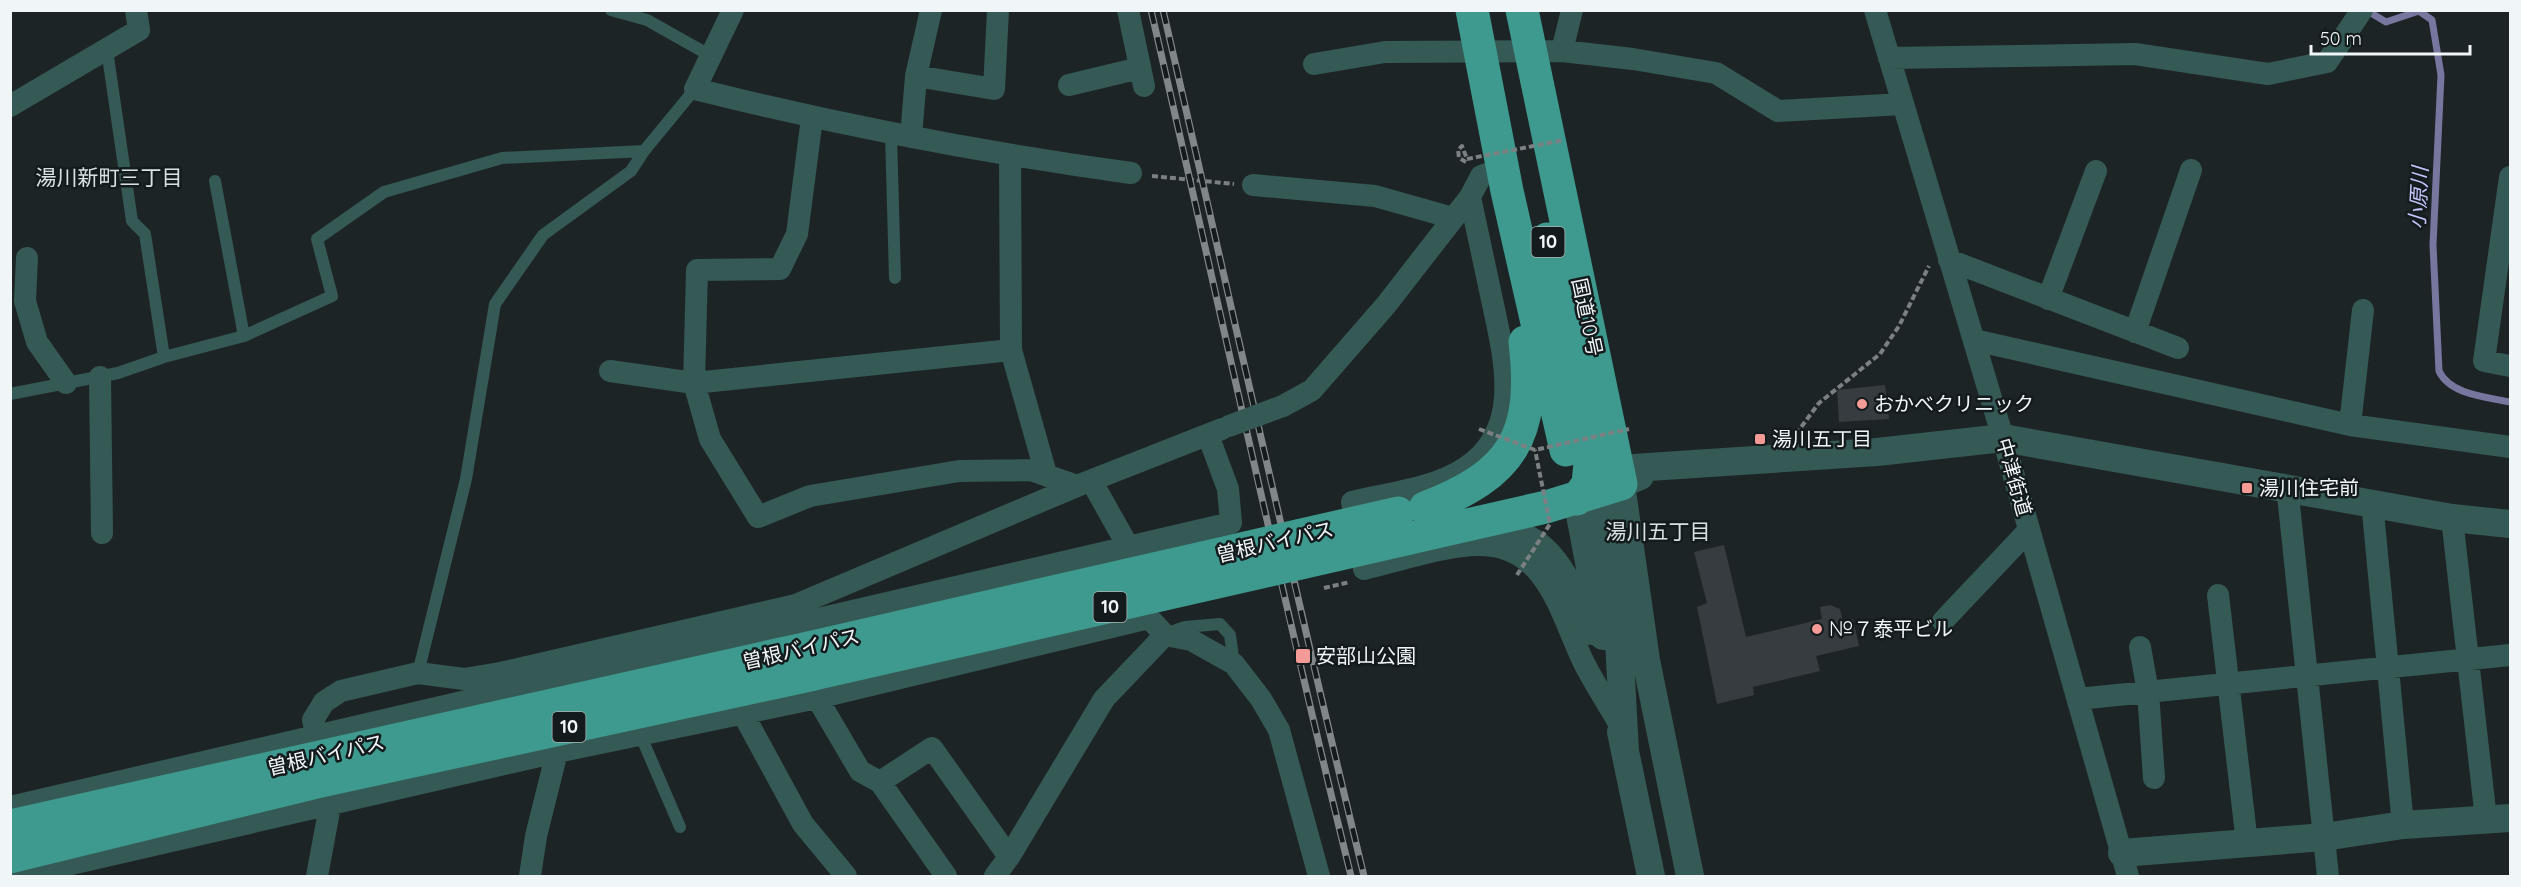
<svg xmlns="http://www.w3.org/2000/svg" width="2521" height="887" font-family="Quicksand,'Noto Sans JP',sans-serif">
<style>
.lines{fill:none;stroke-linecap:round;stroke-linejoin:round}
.stream{stroke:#77769f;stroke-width:7}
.building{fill:#373c41}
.path{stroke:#7b8183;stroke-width:4;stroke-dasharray:6 3;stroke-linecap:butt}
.service{stroke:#355954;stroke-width:12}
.minor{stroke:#355954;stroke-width:22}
.tertiary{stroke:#355954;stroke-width:28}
.trunk{stroke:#3e9a8e;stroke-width:33}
.rail-casing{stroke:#818789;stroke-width:7}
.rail{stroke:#141b1d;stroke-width:4.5;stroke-dasharray:14;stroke-linecap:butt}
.path-bridge{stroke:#7b8183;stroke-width:4;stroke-dasharray:6 3;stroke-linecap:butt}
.minor-bridge{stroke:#355954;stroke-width:22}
.trunk-bridge{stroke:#3e9a8e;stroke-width:33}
.poi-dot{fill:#f59b97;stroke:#141b1d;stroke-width:2}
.labels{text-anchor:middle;stroke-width:5;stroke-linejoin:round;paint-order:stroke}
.shield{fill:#141b1d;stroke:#aeb4b6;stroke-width:1.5}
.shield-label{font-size:18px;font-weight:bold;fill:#f0f5f7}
.street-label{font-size:20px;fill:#f0f5f7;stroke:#141b1d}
.poi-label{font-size:20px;fill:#f0f5f7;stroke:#141b1d;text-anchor:start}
.neighbourhood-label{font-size:21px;fill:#d7e0e3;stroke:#141b1d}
.water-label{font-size:21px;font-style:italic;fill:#c2c3f9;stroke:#141b1d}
</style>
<rect width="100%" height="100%" fill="#1d2426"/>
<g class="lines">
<path class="stream" d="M2366,10L2386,22L2419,11L2432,20L2441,75L2433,245L2439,371C2450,395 2487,397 2510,402"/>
</g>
<path class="building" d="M1885,385L1889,419L1839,422L1837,390Z
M1724,545L1746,637L1822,619L1820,607L1830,605L1840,609L1843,621L1853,619L1859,646L1816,656L1820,671L1753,687L1754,695L1717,704L1697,607L1707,603L1694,552Z"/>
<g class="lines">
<path class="path" d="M1466,162L1459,158L1458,150L1462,146L1467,159
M1152,176L1234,184
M1796,434L1819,403L1880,354L1899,326L1929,266
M1324,588L1350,582"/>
<path class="service" d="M611,10L647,20L711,56
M107,50L132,221L145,234L164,357
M891,134L895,278
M215,181L244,336
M10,394L118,373L164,357L244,336L332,296L317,239L384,192L502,158L644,151
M1171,632L1185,627L1220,624L1230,635L1234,664
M418,673L466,479L495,304L543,235L631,171L644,151L695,89
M640,734L680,827"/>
<path class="minor" d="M733,10L695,89C839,125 984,153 1131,173
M1128,10L1144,86
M1875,10L2003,438L2128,876
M1562,51L1572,10
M1889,58L2135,54L2268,74L2327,62L2362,10
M1314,64L1385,52L1562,51L1633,59L1716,73L1778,111L1903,104
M916,76L994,89L998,10
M1069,85L1140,68
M10,106L139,30L136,10
M812,118L797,234L780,269L697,270L694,383L1011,350L1010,156
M911,137L916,76L931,10
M2510,177L2484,361L2510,366
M1253,185L1375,196L1453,218
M1470,197C1477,229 1484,262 1491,295C1503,353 1526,429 1465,468C1433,489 1389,493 1352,502L1364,569C1398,561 1448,544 1481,545C1547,546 1560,613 1583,661C1594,683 1608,704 1620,725
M27,258L25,301L37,342L66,383
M1949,260L2178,348
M2048,299L2096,171
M2135,332L2191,170
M1974,340L2350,425L2510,447
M1011,350L1046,474
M610,371L694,383L710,439L758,517L810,496L959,471L1031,470L1077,486
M100,377L102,533
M1283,406L1312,390L1386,305L1470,197L1481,176L1503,168
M2350,425L2363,310
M1092,482L1129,548L1133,560
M2287,486L2328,876
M2372,502L2403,825
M2452,518L2486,819
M2218,595L2247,843
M1943,621L2029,530
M2140,647L2148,692L2154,778
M817,698L860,771L880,782
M2078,699L2510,655
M742,712L803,824L846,876
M320,753L313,720L324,702L341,691L418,673L464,679L500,673L796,605L1077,486L1222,429
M10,807L1231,523L1228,489L1208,435
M19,876L557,752L817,698L1149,618L1165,635L1191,640L1234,664L1261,699L1279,730L1319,876
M317,876L330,806L328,794
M530,876L536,836L557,752
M946,876L880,782L932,748L1009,857
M995,876L1009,857L1104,699L1165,635"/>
<path class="tertiary" d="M1640,476L1621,484L1646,660L1690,876
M1577,499L1603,636
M1473,530C1546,523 1565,574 1589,631
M1621,732L1651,876
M1625,751L1617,606L1603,506L1606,490L1618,469L1877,452L2003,438L2452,518L2510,524
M2122,853L2324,837L2403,825L2510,818"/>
<path class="trunk" d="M1472,10L1507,191L1566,450
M1547,239L1590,463L1588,484L1577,499
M1425,508C1513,474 1536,436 1525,342
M1406,539L1546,507L1621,484L1522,10
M10,826L808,648
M10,857L325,780L814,674"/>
<g class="rail-casing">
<path id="rail" d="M1151,10C1218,299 1280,589 1351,876
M1163,10C1230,299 1294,589 1364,876"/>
</g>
<use href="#rail" class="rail"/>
<path class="path-bridge" d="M1467,159L1564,140
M1479,429L1535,450L1629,429
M1517,575L1550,524L1535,450"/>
<path class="minor-bridge" d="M1229,426L1283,406"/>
<path class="trunk-bridge" d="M808,648L1398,513
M814,674L1406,539"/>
</g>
<g class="poi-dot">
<circle cx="1862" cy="404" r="6"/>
<rect x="1754" y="433" width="12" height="12" rx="3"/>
<rect x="2241" y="482" width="12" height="12" rx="3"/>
<circle cx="1817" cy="629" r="6"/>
<rect x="1295" y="648" width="16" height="16" rx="3"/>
</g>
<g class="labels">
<g class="shield">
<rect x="1531.5" y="227" width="33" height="30" rx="4.5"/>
<rect x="1093.5" y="592" width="33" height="30" rx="4.5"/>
<rect x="552.5" y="712" width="33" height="30" rx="4.5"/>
</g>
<g class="shield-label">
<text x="1548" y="248">10</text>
<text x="1110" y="613">10</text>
<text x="569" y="733">10</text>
</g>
<g class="street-label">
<text transform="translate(1587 317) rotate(78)" y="7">国道10号</text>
<text transform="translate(2014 477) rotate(74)" y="7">中津街道</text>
<text transform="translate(1275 542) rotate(-13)" y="7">曽根バイパス</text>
<text transform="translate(801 649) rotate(-13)" y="7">曽根バイパス</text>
<text transform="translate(326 755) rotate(-13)" y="7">曽根バイパス</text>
</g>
<g class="poi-label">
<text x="1874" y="411">おかべクリニック</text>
<text x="1772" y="446">湯川五丁目</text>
<text x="2259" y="495">湯川住宅前</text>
<text x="1829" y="636">№７泰平ビル</text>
<text x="1316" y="663">安部山公園</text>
</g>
<g class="neighbourhood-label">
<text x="109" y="185">湯川新町三丁目</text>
<text x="1658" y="539">湯川五丁目</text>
</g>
<g class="water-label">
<text transform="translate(2419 198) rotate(-87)" y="7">小原川</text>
</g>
</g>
<rect width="2521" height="887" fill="none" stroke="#f0f5f7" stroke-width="24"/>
<path d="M2311 45v9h159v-9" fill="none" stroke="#f0f5f7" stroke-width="3"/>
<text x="2320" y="45" font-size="18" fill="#f0f5f7" stroke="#141b1d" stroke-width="4.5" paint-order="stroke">50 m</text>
</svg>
